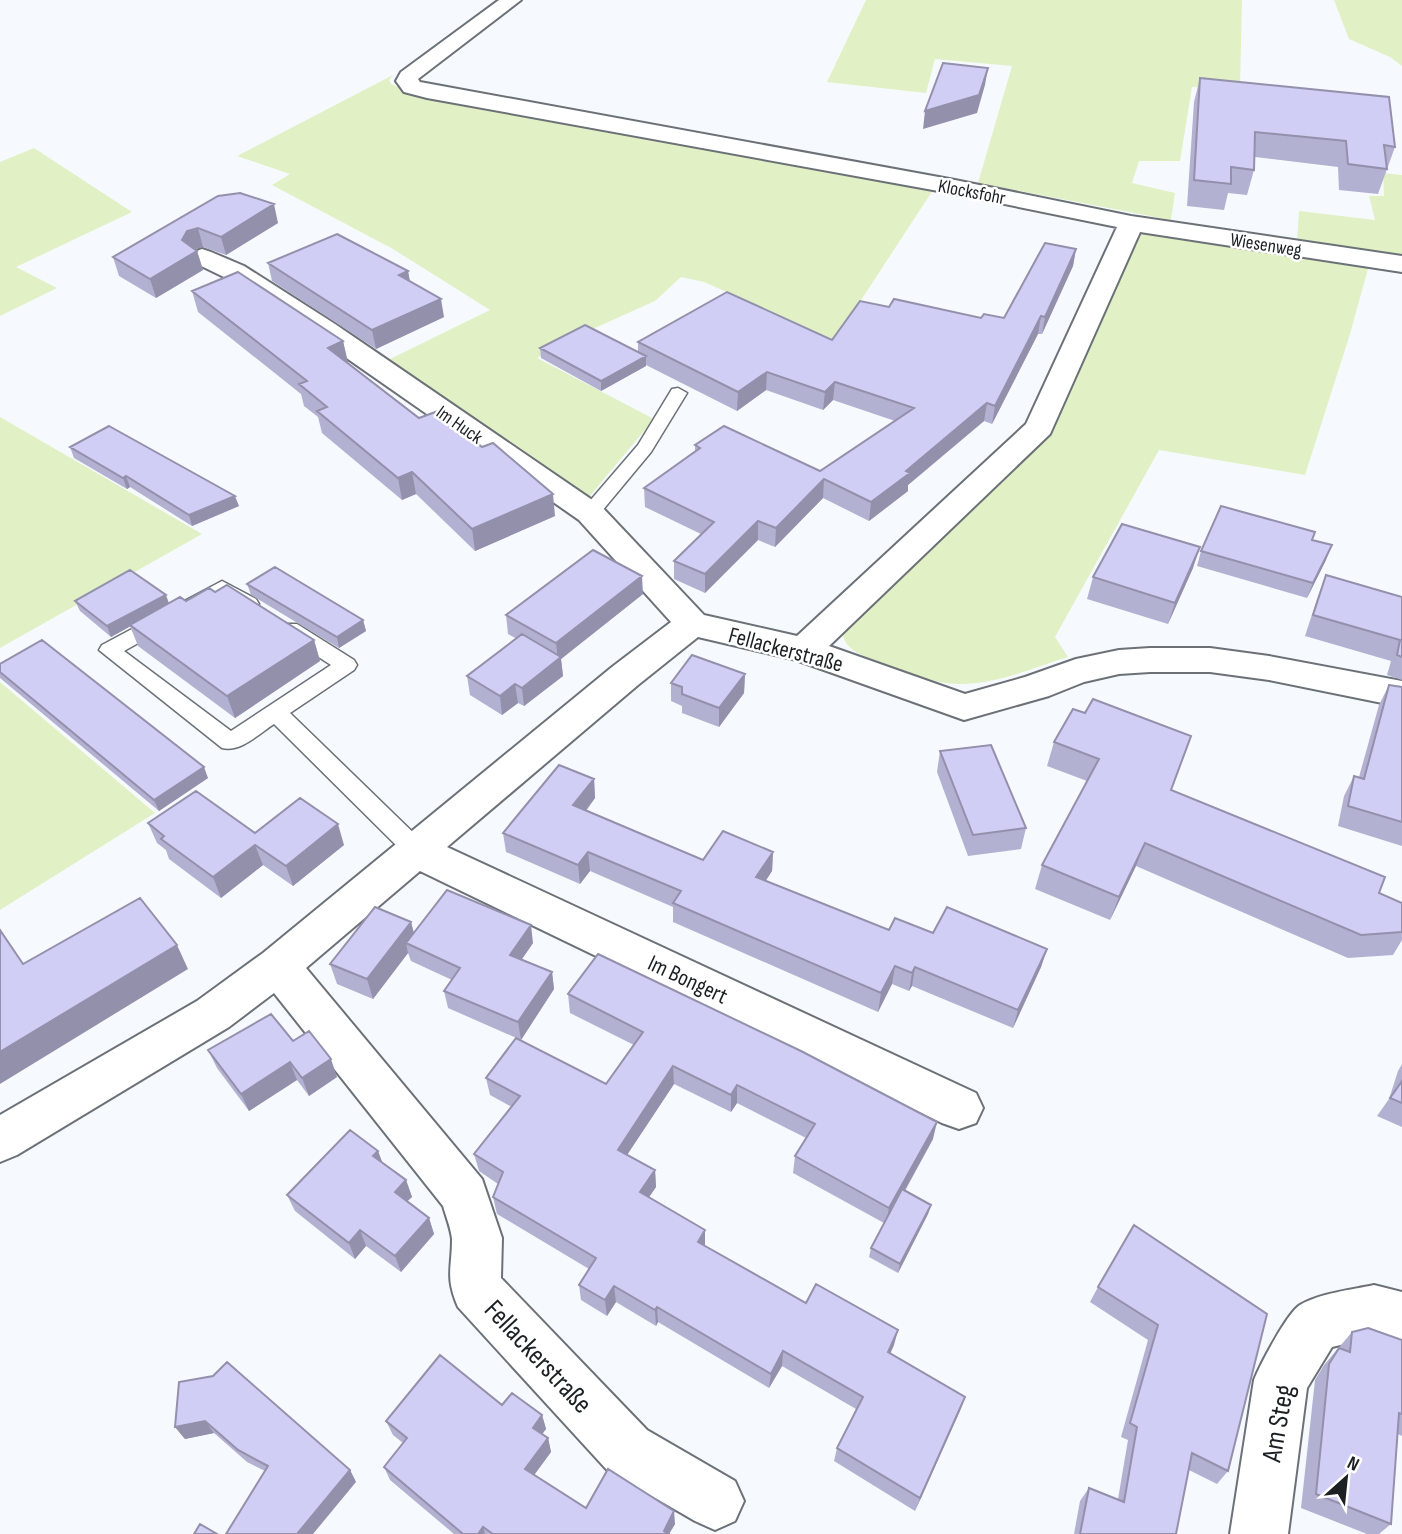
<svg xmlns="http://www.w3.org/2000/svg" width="1402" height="1534" font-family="'Sofia Sans Condensed',sans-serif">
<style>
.green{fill:#e1f0c5}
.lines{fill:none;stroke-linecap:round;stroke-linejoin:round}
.lane-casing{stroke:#6b7177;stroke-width:3}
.street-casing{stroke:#6b7177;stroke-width:4}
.lane{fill:#fff;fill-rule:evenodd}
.street{fill:#fff;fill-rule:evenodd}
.wall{fill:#b3b1d2}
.shaded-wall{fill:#9290ab}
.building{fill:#d0cef4;stroke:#9290ab;stroke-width:2}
.labels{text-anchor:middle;stroke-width:5;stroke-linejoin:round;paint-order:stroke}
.far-street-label{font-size:19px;fill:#1d2022;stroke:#fff}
.street-label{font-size:23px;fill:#1d2022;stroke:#fff}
.near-street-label{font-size:28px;fill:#1d2022;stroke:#fff}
</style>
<rect width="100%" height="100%" fill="#f6fafe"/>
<path class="green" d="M866,0H1242L1240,88L1192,87L1180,161H1139L1132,183L1175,193L1171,220L978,183L1012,66L935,59L926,93L827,82Z
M1334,0H1402V66L1390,57L1349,39Z
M393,75L389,80L391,84L409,92L935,187L835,340L704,282L681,277L655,301L597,327L537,358L654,419L589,497L382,363L490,310L393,249L272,185L290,174L237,156Z
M34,148L132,212L16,267L57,288L0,316V162Z
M1383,173L1402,175V259L1308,246L1297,240L1299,211L1375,220L1369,196H1384Z
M1147,230L1369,265L1350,334L1305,475L1159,450L1055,637L1068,657C1029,669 986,689 945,683C924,680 903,671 883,663C866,657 845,652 842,632L1053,423L1135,234Z
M0,417L202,534L0,648Z
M0,682L155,813L0,910Z"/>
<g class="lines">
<g class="lane-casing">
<path id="lane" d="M678,388L687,393L651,452L597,517H583L581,513L583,509L638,445L672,389Z
M222,581L256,599L259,604L256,609H242L222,596L124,651L231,731L331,665L283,634L280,629L283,624H297L354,660L357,665L354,670L290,713L425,844L429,851L425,858L417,860L409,858L274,724C260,733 240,753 222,748L99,650L102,645Z"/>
</g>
<g class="street-casing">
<path id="street" d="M499,0H521L418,79L420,82L955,180L1131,216L1402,256V272L1140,232L1050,434L829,646L965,694L1025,677L1076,659L1119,650L1150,648H1210L1269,656L1402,681V707L1269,680L1210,672H1150L1119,674L1084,682L1049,696L964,720L796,660L698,637L638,685L447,847L976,1093L983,1108L976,1123L959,1129L942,1123L420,871L306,968L482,1179L502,1238L501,1278L647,1430L735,1481L744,1501L735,1521L715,1530L695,1521L607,1470L458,1307C445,1277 452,1269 452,1239C451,1229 446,1216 443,1206L274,993L229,1027L17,1155L0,1162V1115L197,1001L263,953L612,667L671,622L579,520L315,336L226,278L193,262L189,257L193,252L202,249L211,252L244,266L335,324L601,506L704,615L797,636L1026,424L1117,227L955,194L427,98L404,92L396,81L401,72Z
M1374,1285L1402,1292V1344L1374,1337L1332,1347L1307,1388L1288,1534H1230L1254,1380C1260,1365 1287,1313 1300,1305C1320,1293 1351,1290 1374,1285Z"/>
</g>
<use href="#lane" class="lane"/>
<use href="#street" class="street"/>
</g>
<path class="wall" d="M1200,78L1395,147L1378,194L1339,190L1338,167L1255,157L1254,170L1247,195L1228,193L1224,210L1187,206L1194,102Z
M240,193L278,223L226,255L203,247L195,249L197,251L203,270L156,298L119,276L113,257Z
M1076,249L1073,266L1042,334H1038L992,424L984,421L908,485V491L869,521L823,498L775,547L758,540L705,593L674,579V561L701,534L645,507L644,488L695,451V445L820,471L895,421L833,400L823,410L766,390L737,411L646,365V366L601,391L541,358L540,348L638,351V342L832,340L889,307L981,318H1004Z
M268,263L408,271L410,281L444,317L376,349L272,281Z
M192,291L343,341L347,362L419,418L555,516L475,551L416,494L402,500L322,433L318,417L304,406L301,394L198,312Z
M70,447L239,506L192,526L130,487L127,489L74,458Z
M1312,540L1326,560L1307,598L1197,566L1201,551Z
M1193,568L1168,624L1087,599L1093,577Z
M1326,575L1402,597V680L1387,675L1391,661L1305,636L1318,596Z
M247,584L363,620L366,631L339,648L251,595Z
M215,592L314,640L320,661L235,718L138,646L130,626L111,637L80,611L75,601L169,603L186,601Z
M643,594L561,659L563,676L524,706L518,703L502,715L470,695L467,676L517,639L508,634L506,615Z
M0,664L208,778L159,811L0,678Z
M745,674L744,693L719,727L682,713V706L671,701V683Z
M1389,685L1402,687V846L1338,826L1344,796L1354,776L1359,777L1379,705Z
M1073,709L1171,790L1379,893L1402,903V940L1393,955L1348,958L1136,866L1110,920L1035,889L1042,865L1087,781L1047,766L1054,742Z
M940,751L1026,828L1021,849L968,856L937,772Z
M594,779L595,798L586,811L703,860L773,852L772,871L765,881L889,930L933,933L1047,949L1041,967L1013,1028L912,986L909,991L892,984L878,1012L673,922V907L590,871L580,884L506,852L503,833Z
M148,823L255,833L344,845L293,886L263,865L221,898L169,859L166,850L157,843Z
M411,922L414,933L533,943L522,959L552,972L554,989L521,1040L448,1008L444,991L452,980L411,961L408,953L373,999L337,984L330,964Z
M568,994L933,1139L905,1191L931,1205L928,1214L898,1273L869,1257L871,1248L884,1223L793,1173L795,1156L806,1138L737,1103L731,1112L674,1084L627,1155L655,1170L656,1187L649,1197L705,1246L806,1303L894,1345L890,1354L965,1397L915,1511L834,1461L837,1448L856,1409L782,1366L769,1388L658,1322L656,1326L616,1302L607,1316L581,1300L579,1285L589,1269L497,1214L493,1197L498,1184L479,1171L474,1154L512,1107L490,1095L486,1078L606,1084L634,1045L570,1013Z
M293,1041L337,1077L309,1096L297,1080L249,1111L217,1068L208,1050Z
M1402,1064V1127L1377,1116L1389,1099L1398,1071Z
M378,1151L382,1162L406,1180L412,1197L407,1201L429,1218L434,1234L401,1272L366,1246L355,1259L295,1211L287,1195Z
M1134,1225L1228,1471L1217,1484L1189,1470L1176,1534H1074L1080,1501L1089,1488L1118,1499L1128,1440L1121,1437L1148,1340L1090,1302L1098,1287Z
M1352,1332L1402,1340V1436L1398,1434L1391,1524L1379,1534H1367L1301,1508L1315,1380L1324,1365Z
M179,1382L350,1470L356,1482L265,1471L247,1462L214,1433L185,1439L175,1427Z
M502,1405L542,1415L546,1429L542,1434L548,1438L551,1452L534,1475L586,1508L675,1524L669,1534H454L390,1480L384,1467L403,1443L393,1435L386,1421Z"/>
<path class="shaded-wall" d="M988,68L985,85L977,113L923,129L925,111Z
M274,204L278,223L226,255L221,237Z
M198,228L203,247L192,250L197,251L203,270L156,298L150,279L182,240L187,231Z
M1076,249L1073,266L1042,334L1045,317Z
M408,271L411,289L399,275Z
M441,299L444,317L376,349L372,330Z
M1041,316L1038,334L992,424L995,406Z
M343,341L348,362L333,369L328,348Z
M646,356V366L601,391V381Z
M767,372L766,390L737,411L738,392Z
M835,382L833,400L823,410L825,392Z
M987,403L984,421L908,485V491L869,521L871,502L906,471Z
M412,472L416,494L402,500L398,478Z
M126,476L130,487L127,489L123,478Z
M824,479L823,498L775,547L776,528Z
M553,494L555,516L475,551L472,529Z
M235,496L239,506L192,526L189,515Z
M758,521V540L705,593V574Z
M1332,545L1326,560L1307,598L1313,583Z
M1200,547L1193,568L1168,624L1175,603Z
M642,576L643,594L561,659L563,676L524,706L522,688L558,660L556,643Z
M166,595L170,606L130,625L131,626L111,637L107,626Z
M363,620L366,631L339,648L337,637Z
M314,640L320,661L235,718L227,696Z
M745,674L744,693L719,727V708Z
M515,684L518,703L502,715L500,696Z
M204,767L208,778L159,811L154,800Z
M594,779L595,798L575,825L573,805Z
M338,824L344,845L293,886L286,866Z
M1145,843L1136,866L1110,920L1119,897Z
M255,845L263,865L221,898L213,877Z
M588,852L590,871L580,884L578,865Z
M773,852L772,871L756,896V877Z
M411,922L416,942L406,943L408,953L373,999L367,979Z
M531,925L533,943L513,972L510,955Z
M177,945L188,969L0,1084V1052Z
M1047,949L1041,967L1013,1028L1018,1010Z
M895,966L892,984L878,1012L881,993Z
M915,967L912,986L909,991L912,973Z
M552,972L554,989L521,1040L518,1022Z
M331,1059L337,1077L309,1096L302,1078Z
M290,1062L297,1080L249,1111L241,1094Z
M673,1066L674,1084L619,1167L618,1150Z
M737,1085V1103L731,1112V1095Z
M937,1122L933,1139L886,1224L889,1208Z
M378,1151L384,1167L373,1156Z
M655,1170L656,1187L641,1209L640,1192Z
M406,1180L412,1197L400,1208L395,1192Z
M931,1205L928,1214L898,1273L900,1264Z
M429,1218L434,1234L401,1272L395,1256Z
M360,1230L366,1246L355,1259L349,1243Z
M705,1230V1246L698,1242Z
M614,1286L616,1302L607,1316L605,1300Z
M657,1307L658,1322L656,1326L655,1310Z
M898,1330L894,1345L884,1367L888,1352Z
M783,1351L782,1366L769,1388L771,1374Z
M965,1397L960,1411L915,1511L920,1498Z
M542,1415L546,1429L537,1441L533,1428Z
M205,1421L214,1433L185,1439L175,1427Z
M548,1438L551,1452L529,1482L525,1469Z
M350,1470L356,1482L313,1534H297Z
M674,1511L675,1524L669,1534L664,1531Z
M483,1527L485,1534H478Z"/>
<path class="building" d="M943,63L988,68L979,95L925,111Z
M1200,78L1389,97L1395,147L1384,145L1387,169L1348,164L1346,141L1255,132L1254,170L1231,167V184L1194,180Z
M240,193L274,204L221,237L198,228L187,231L182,240L197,251L150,279L113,257L218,196Z
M337,234L408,271L399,275L441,299L372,330L268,263Z
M1045,243L1076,249L1045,317L1041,316L995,406L987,403L906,471L910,473L871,502L824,479L776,528L758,521L705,574L674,561L714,522L644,488L700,448L695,445L724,426L820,471L914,408L835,382L825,392L767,372L738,392L638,342L727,292L832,340L860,301L889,307L894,299L981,318L984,314L1004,318Z
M238,272L343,341L328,348L419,418L438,411L482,447L493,443L553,494L472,529L412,472L398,478L317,411L327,407L299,384L307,381L192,291Z
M585,325L646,356L601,381L540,348Z
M109,426L235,496L189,515L126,476L123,478L70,447Z
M1221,506L1315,532L1312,540L1332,545L1313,583L1201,551Z
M1122,524L1200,547L1175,603L1093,577Z
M593,550L642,576L556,643L506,615Z
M275,567L363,620L337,637L247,584Z
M130,570L166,595L107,626L75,601Z
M1326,575L1402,597V657L1397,655L1400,640L1313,615Z
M227,585L314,640L227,696L130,625L180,597L186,601L209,588L215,592Z
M522,634L561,657L522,688L515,684L500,696L467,676Z
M42,640L204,767L154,800L0,672V664Z
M692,655L745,674L719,708L682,694V687L671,683Z
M1389,685L1402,687V822L1348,806L1354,776L1364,779Z
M1093,699L1191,736L1171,790L1385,877L1379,893L1402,903V932L1361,935L1145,843L1119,897L1042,865L1099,759L1054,742L1073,709L1085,713Z
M991,745L1026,828L973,835L940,751Z
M559,765L594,779L573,805L703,860L723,831L773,852L756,877L889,930L895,918L933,933L947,907L1047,949L1018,1010L915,967L912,973L895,966L881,993L673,903L681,891L588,852L578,865L503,833Z
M196,791L255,833L300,798L338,824L286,866L255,845L213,877L161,839L164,836L148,823Z
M447,890L531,925L510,955L552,972L518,1022L444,991L460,968L406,943Z
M140,898L177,945L0,1052V930L23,964Z
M375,907L411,922L367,979L330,964Z
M598,954L801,1051L937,1122L889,1208L795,1156L815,1124L737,1085L731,1095L673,1066L618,1150L655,1170L640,1192L705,1230L698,1242L806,1303L816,1284L898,1330L888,1352L965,1397L920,1498L837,1448L863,1397L783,1351L771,1374L657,1307L655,1310L614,1286L605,1300L579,1285L596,1258L493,1197L503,1172L474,1154L520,1096L486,1078L516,1038L606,1084L643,1032L568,994Z
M271,1014L293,1041L309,1031L331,1059L302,1078L290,1062L241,1094L208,1050Z
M1402,1081V1103L1390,1098Z
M350,1130L378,1151L373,1156L406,1180L395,1192L429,1218L395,1256L360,1230L349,1243L287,1195Z
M902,1189L931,1205L900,1264L871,1248Z
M1134,1225L1267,1314L1228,1471L1192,1453L1176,1534H1080L1089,1488L1124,1502L1137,1427L1130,1423L1158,1325L1098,1287Z
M1368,1328L1402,1340V1414L1399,1413L1391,1524L1316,1494L1329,1364L1339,1348L1350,1352L1352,1332Z
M440,1355L502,1405L512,1393L542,1415L533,1428L548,1438L525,1469L586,1508L608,1469L674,1511L664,1531L669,1534H493L483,1527L478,1534H463L384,1467L407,1438L386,1421Z
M227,1362L350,1470L297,1534H226L268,1466L238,1450L205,1421L175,1427L179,1382L213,1376Z
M200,1524L217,1534H194Z"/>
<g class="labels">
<g class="far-street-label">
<text transform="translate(972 191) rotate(11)" y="7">Klocksfohr</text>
<text transform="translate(1266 244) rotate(9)" y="7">Wiesenweg</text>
<text transform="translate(460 424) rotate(35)" y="7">Im Huck</text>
</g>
<g class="street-label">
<text transform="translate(786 649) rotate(15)" y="8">Fellackerstraße</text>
<text transform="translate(688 979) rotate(25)" y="8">Im Bongert</text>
</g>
<g class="near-street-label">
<text transform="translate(539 1356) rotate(47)" y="10">Fellackerstraße</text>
<text transform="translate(1277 1423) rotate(-80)" y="10">Am Steg</text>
</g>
</g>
<g transform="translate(1346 1478) rotate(27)" stroke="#ffffff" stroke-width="5" paint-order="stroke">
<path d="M0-5L12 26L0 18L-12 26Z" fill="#1d2022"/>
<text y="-10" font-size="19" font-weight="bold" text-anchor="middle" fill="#1d2022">N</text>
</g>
</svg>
